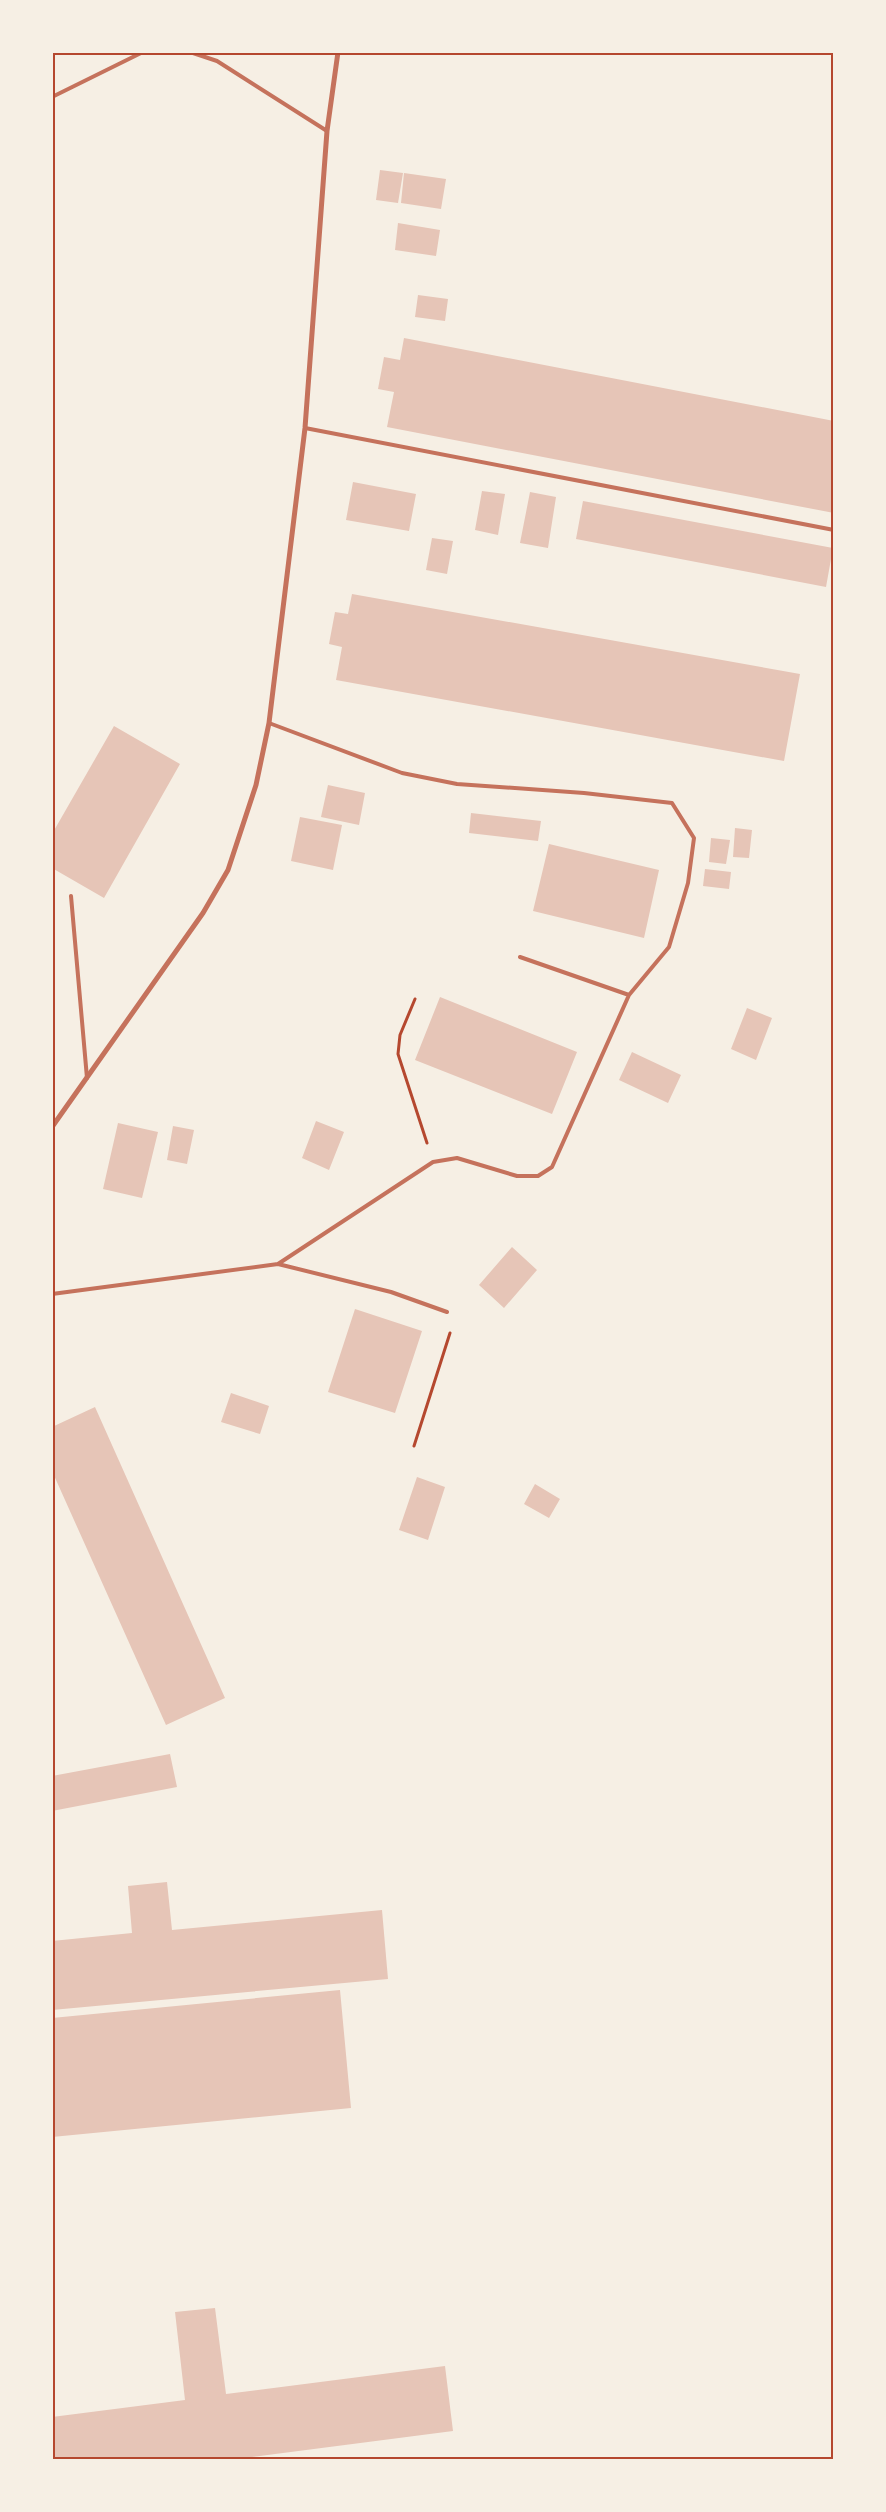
<svg xmlns="http://www.w3.org/2000/svg" width="886" height="2512" font-family="Rubik,sans-serif">
<style>
.building{fill:#e6c5b7}
.lines{fill:none;stroke-linecap:round;stroke-linejoin:round}
.path{stroke:#b5482f;stroke-width:3}
.service{stroke:#c5725c;stroke-width:4}
.minor{stroke:#c5725c;stroke-width:5}
.neatline{fill:none;stroke:#b5482f;stroke-width:2}
</style>
<rect width="100%" height="100%" fill="#f6efe4"/>
<path class="building" d="M380,170L403,173L398,203L376,200Z
M404,173L446,179L441,209L401,203Z
M398,223L440,230L436,256L395,250Z
M418,295L448,299L445,321L415,317Z
M404,338L834,421V513L387,427L394,392L378,389L384,357L400,360Z
M353,482L416,494L409,531L346,520Z
M482,491L505,494L498,535L475,530Z
M530,492L556,497L548,548L520,543Z
M583,501L833,548L826,587L576,539Z
M432,538L453,541L447,574L426,570Z
M352,594L800,674L784,761L336,680L342,647L329,644L335,612L348,614Z
M114,726L180,764L104,898L52,868V834Z
M328,785L365,793L359,825L321,817Z
M471,813L541,821L538,841L469,833Z
M300,817L342,825L333,870L291,861Z
M735,828L752,830L749,858L733,857Z
M711,838L730,840L726,864L709,862Z
M549,844L659,870L644,938L533,911Z
M705,869L731,872L729,889L703,886Z
M440,997L577,1052L552,1114L415,1060Z
M747,1008L772,1018L756,1060L731,1049Z
M632,1052L681,1075L668,1103L619,1080Z
M316,1121L344,1132L329,1170L302,1158Z
M118,1123L158,1132L142,1198L103,1189Z
M173,1126L194,1130L187,1164L167,1160Z
M512,1247L537,1270L504,1308L479,1285Z
M355,1309L422,1331L395,1413L328,1392Z
M231,1393L269,1406L260,1434L221,1422Z
M95,1407L225,1698L166,1725L52,1471V1427Z
M417,1477L445,1487L428,1540L399,1530Z
M535,1484L560,1499L549,1518L524,1504Z
M170,1754L177,1787L52,1811V1776Z
M167,1882L172,1930L382,1910L388,1979L52,2010V1941L132,1933L128,1886Z
M340,1990L351,2108L52,2137V2018Z
M215,2308L226,2394L445,2366L453,2431L229,2460H52V2417L185,2400L175,2312Z"/>
<g class="lines">
<path class="path" d="M415,999L400,1035L398,1054L427,1143
M414,1446L450,1333"/>
<path class="service" d="M190,52L217,61L327,131
M52,97L143,52
M305,428L834,530
M269,723L402,773L457,784L584,793L672,803L694,838L688,883L669,947L629,995L552,1167L538,1176H517L457,1158L433,1162L278,1264
M71,896L87,1078
M520,957L629,995
M52,1294L278,1264L391,1292L447,1312"/>
<path class="minor" d="M52,1127L203,913L228,870L256,785L269,723L305,428L327,131L338,52"/>
</g>
<rect width="886" height="2512" fill="none" stroke="#f6efe4" stroke-width="108"/>
<rect x="54" y="54" width="778" height="2404" class="neatline"/>
</svg>
